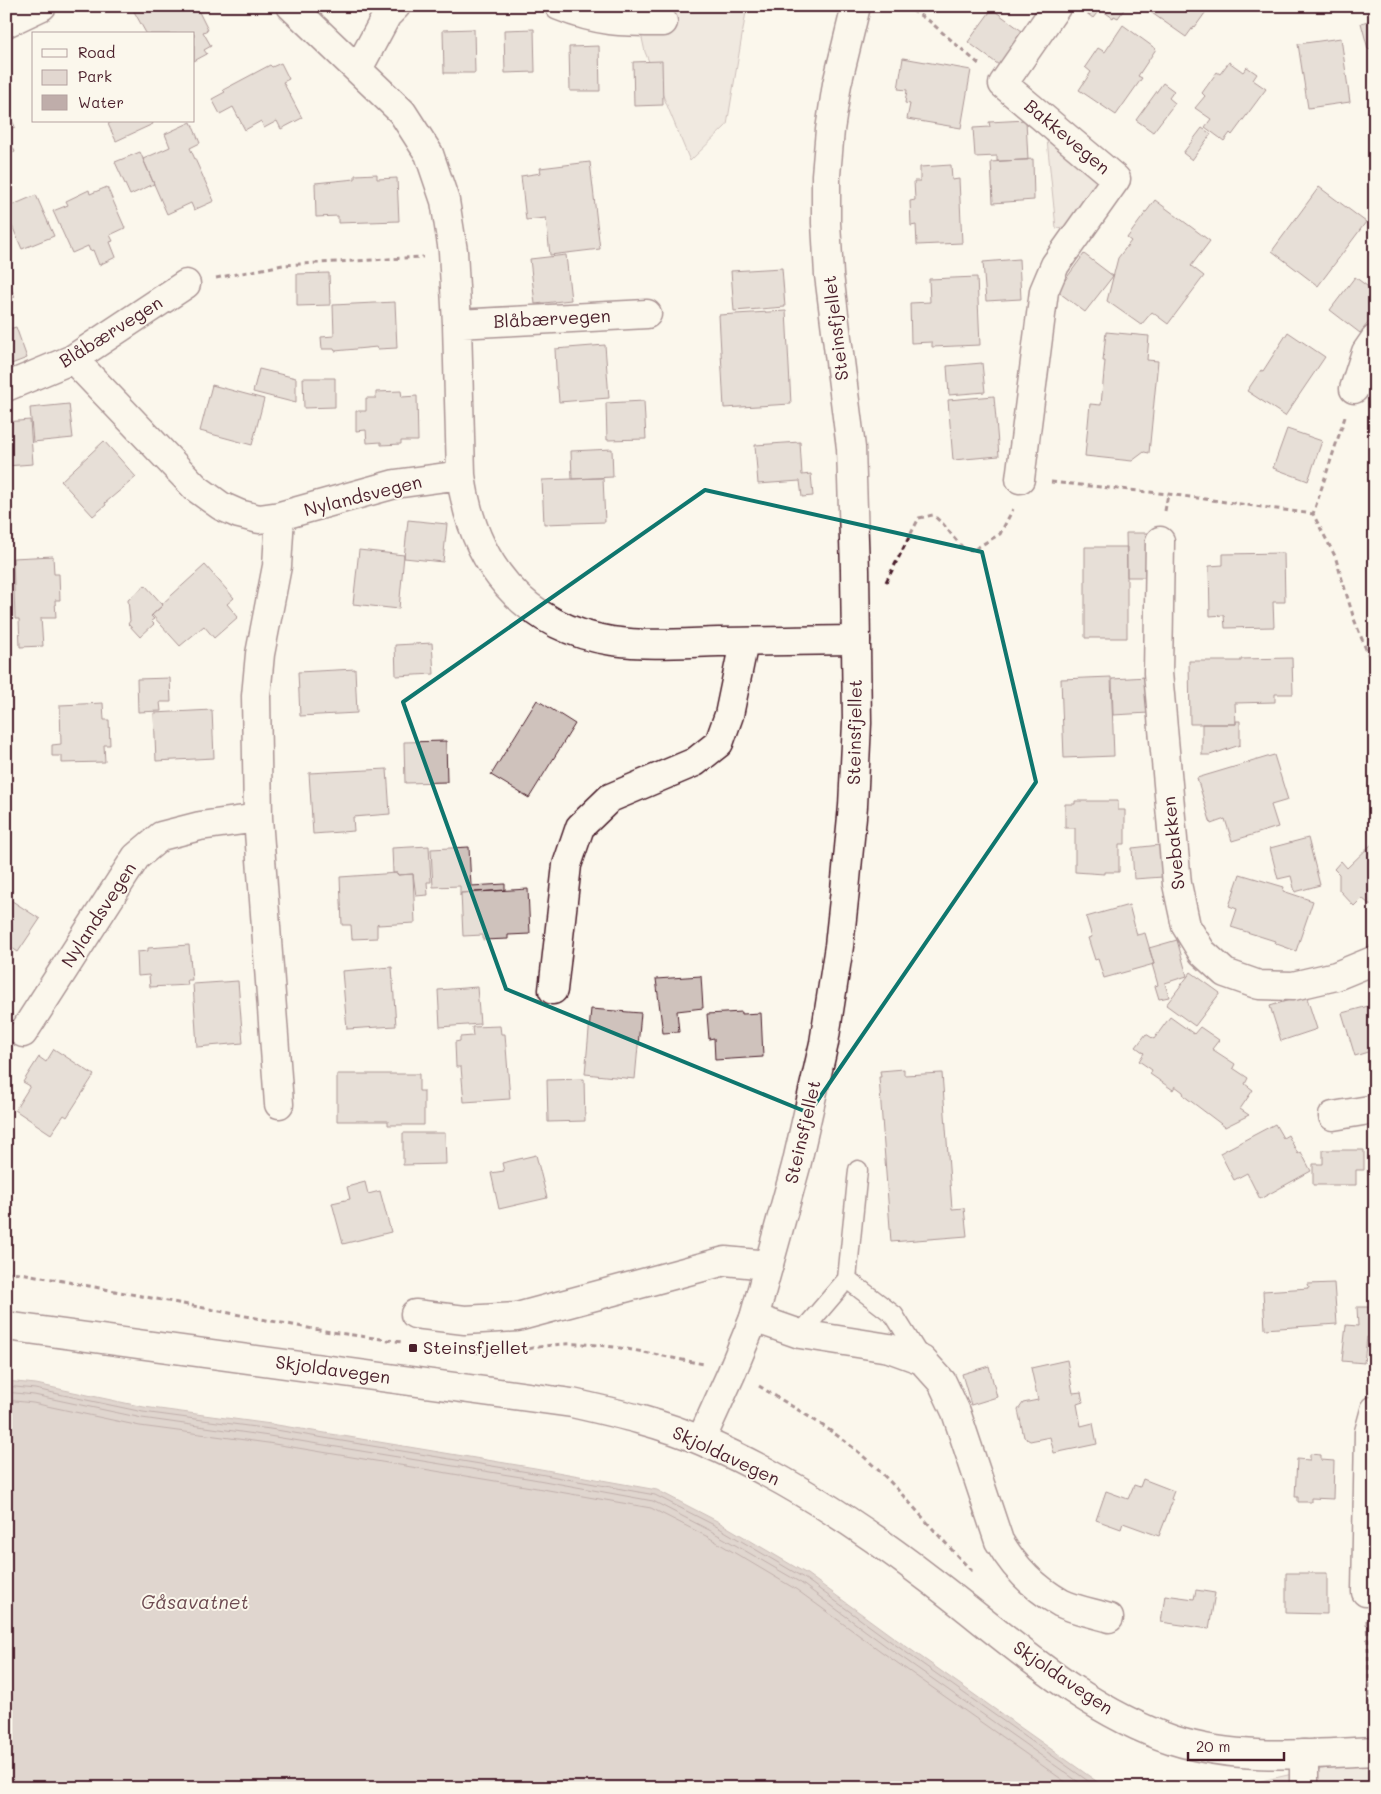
<svg xmlns="http://www.w3.org/2000/svg" width="1381" height="1794" font-family="Mali,sans-serif">
<style>
.green{fill:#e2d7d0;stroke:#967b7e}
.water{fill:#bfadaa;stroke:#907477}
.lines{fill:none;stroke-linecap:round;stroke-linejoin:round}
.shore{stroke:#79585e;stroke-width:1}
.building{fill:#cfc2bc;stroke:#4a1f2b}
.service-casing{stroke:#4a1f2b;stroke-width:21}
.minor-casing{stroke:#4a1f2b;stroke-width:31}
.tertiary-casing{stroke:#4a1f2b;stroke-width:31}
.secondary-casing{stroke:#4a1f2b;stroke-width:31}
.path{stroke:#4a1f2b;stroke-width:3;stroke-dasharray:5 4;stroke-linecap:butt}
.service{stroke:#fbf7ec;stroke-width:18}
.minor{stroke:#fbf7ec;stroke-width:28}
.tertiary{stroke:#fbf7ec;stroke-width:28}
.secondary{stroke:#fbf7ec;stroke-width:28}
.marked{fill:none;stroke:#0f766e;stroke-width:4;stroke-linejoin:round}
.poi-dot{fill:#4a1f2b;stroke:#fbf7ec;stroke-width:2}
.labels{text-anchor:middle;stroke-width:4;stroke-linejoin:round;paint-order:stroke}
.street-label{font-size:18px;fill:#4a1f2b;stroke:#fbf7ec}
.poi-label{font-size:18px;fill:#4a1f2b;stroke:#fbf7ec;text-anchor:start}
.water-label{font-size:19px;font-style:italic;fill:#6d4a51;stroke:#fbf7ec}
</style>
<rect width="100%" height="100%" fill="#fbf7ec"/>
<filter id="ink" filterUnits="userSpaceOnUse"><feTurbulence type="fractalNoise" baseFrequency=".02" numOctaves="2"/><feDisplacementMap in="SourceGraphic" scale="10" xChannelSelector="R" yChannelSelector="G"/><feConvolveMatrix kernelMatrix="1 2 1 2 8 2 1 2 1" color-interpolation-filters="sRGB"/></filter>
<g filter="url(#ink)">
<path class="green" d="M635,6H747L727,125L690,161L645,52Z
M1045,120L1116,179L1084,224L1056,228Z
M1375,1760V1788H1230L1288,1775Z"/>
<path class="water" d="M6,1381L36,1384L144,1407L271,1424L535,1468L657,1490L717,1521L807,1574L893,1637L1106,1788H6Z"/>
<g class="lines">
<path class="shore" d="M6,1386L35,1389L143,1412L270,1429L534,1473L655,1495L714,1525L804,1578L890,1641L1098,1788
M6,1392L34,1395L142,1418L269,1436L533,1479L653,1501L711,1531L801,1583L886,1646L1087,1788
M6,1400L33,1403L140,1426L268,1443L531,1487L651,1508L708,1537L797,1590L882,1652L1074,1788"/>
</g>
<path class="building" d="M131,6H196L208,30L203,32L211,46L204,50L207,54L194,61V34H145L146,33Z
M1077,6H1124L1125,8L1118,18L1114,16L1113,18L1100,9L1093,18Z
M1153,6H1210L1195,27L1194,26L1186,37L1149,11Z
M992,9L1022,31L999,65L968,42Z
M1375,19V47L1368,49L1361,23Z
M1123,25L1156,49L1138,76L1142,78L1116,115L1079,90L1091,72L1085,67L1098,48L1105,52Z
M474,29L475,73H444L443,30Z
M534,29L535,72L505,73L504,30Z
M1341,38L1350,102L1308,108L1298,44Z
M599,46L600,91H570L569,47Z
M903,58L971,70L961,128L907,119L910,104L905,103L907,90L898,89Z
M662,61L663,105L634,106L633,62Z
M1229,62L1243,72L1247,67L1257,74L1253,80L1266,89L1232,135L1230,133L1224,141L1205,127L1211,119L1195,108L1205,96L1202,93L1217,72L1220,74Z
M281,63L289,79L283,82L302,118L281,129L277,121L264,128L261,121L245,130L233,107L220,114L212,99L225,92L223,90L270,65L272,67Z
M1163,83L1174,91L1169,98L1175,103L1153,132L1136,120Z
M6,106L15,127L6,131Z
M1026,120L1028,160L997,161V156L975,157L973,128L990,127L989,122Z
M113,121H152L153,124L116,141L108,124Z
M191,122L200,143L190,148L214,201L194,210L191,203L167,214L143,159L170,147L165,134Z
M1202,128L1211,134L1192,160L1183,153Z
M6,133L15,152L6,156Z
M140,152L154,184L130,195L115,162Z
M1033,159L1034,200L993,203L991,162Z
M590,162L600,249L550,255L546,218L526,220L521,176L541,173L540,168Z
M951,165L952,180L959,179L962,243L917,245L916,225L911,226L910,201L915,200L914,181H920V167Z
M377,174V179L397,178L399,221L338,223V216L316,217L315,183L355,179V175Z
M107,187L125,228L110,235L113,241L110,242L116,257L99,265L93,250L90,251L88,246L72,253L53,211L68,205L66,201L89,190L90,194Z
M1319,187L1366,222L1318,286L1272,251Z
M36,195L54,236L22,249L6,212V208Z
M1155,200L1210,241L1191,266L1204,276L1168,324L1152,312L1141,325L1107,301L1118,258L1131,241L1127,238Z
M1084,254L1113,276L1085,312L1057,291Z
M566,255L571,300L535,304L530,259Z
M1019,259L1021,299L986,301L983,262Z
M782,268L785,307L734,311L731,271Z
M329,273L330,305L297,306V274Z
M977,277L980,345L932,347V342L911,343L910,303L930,302L929,279Z
M1355,277L1375,292V314L1360,333L1330,310Z
M6,278L15,297L6,300Z
M395,302L397,348L378,349L377,347L335,351L334,349H322L321,337L334,336L333,305Z
M786,311L791,404L724,408L719,315Z
M16,327L27,358L6,366V330Z
M1106,332L1149,336L1147,360L1158,361L1149,453L1144,452L1132,461L1085,456L1090,404L1101,405L1105,361H1103Z
M1288,332L1325,357L1285,416L1247,391L1261,370L1263,371Z
M605,345L609,398L559,402L558,389H557L555,349Z
M982,363L985,392L949,395L947,366Z
M259,369L296,378V403L253,392Z
M303,378H335V407L304,408Z
M212,385L264,399L252,445L200,431Z
M401,391L402,397L417,396L418,441H401V444L381,445V442L367,443L366,430L356,431V411H366V398H376V392Z
M994,396L999,456L953,460L948,400Z
M644,401L646,439L607,440L606,403Z
M69,404L73,438L33,442L30,408Z
M30,420L33,464L6,466V422Z
M1287,429L1322,441L1308,481L1273,468Z
M104,441L136,477L105,503L106,505L93,516L61,481Z
M800,442L802,475L811,474L813,496L802,497L800,481L758,484L755,445Z
M612,449L613,477L572,479L571,451Z
M1370,458H1375V513H1369Z
M603,478L605,522L544,524L542,480Z
M408,520L447,524L443,562L404,558Z
M1126,533H1149V577H1127Z
M1085,547H1127V638H1085Z
M359,550L404,555L399,609L353,604Z
M1284,553L1285,602H1273L1274,627L1225,628L1224,615L1210,616L1209,566L1223,565V554Z
M53,556L54,574H59L60,600H55L56,618H41L43,646L20,647L19,619H15L13,558Z
M205,565L234,598L227,604L238,617L214,638L204,626L180,646L152,615L163,605L162,604Z
M145,585L163,605L151,616L154,619L151,621L154,624L140,637L128,624L130,621L128,600Z
M432,643L434,674L396,676L395,645Z
M1292,658L1293,694H1275V702L1235,703L1236,724H1190L1189,661H1241V659Z
M355,669L357,713L300,716L298,672Z
M1111,677L1114,756L1064,758L1061,679Z
M1147,677L1149,713L1113,715L1112,679Z
M170,678L171,702H160L161,711L138,712L137,679Z
M537,700L575,724L529,798L491,775Z
M103,703L104,720H109L110,745H104L105,762L62,763V756H52V745L61,744L60,705Z
M212,710L214,758L156,761L154,713Z
M1236,721H1240V745L1210,755H1202V724H1236Z
M446,741L447,782L405,783L404,742Z
M1274,755L1288,800L1271,805L1278,827L1232,841L1225,819L1211,824L1197,778Z
M387,769L390,814L353,817L354,831L313,834L309,773Z
M1075,801H1118V810H1125V844H1119V872H1104V874L1075,872V828H1065V804H1075Z
M1308,838L1320,885L1295,892L1291,876L1278,879L1270,848Z
M1375,841V905L1369,904L1362,898L1354,906L1339,890V874L1334,869L1341,861L1347,868Z
M1160,845L1163,877L1134,879L1132,848Z
M429,846L431,882H427L428,895L416,896L413,874L398,875L397,873H393L392,848Z
M469,847L471,886L505,884V890L461,893L460,896V886L433,887L431,849Z
M397,873L398,875L413,874L415,923L378,925V923L377,924V938L352,939L351,925H342L340,877Z
M1240,874L1284,887L1283,891L1313,901L1296,951L1274,943L1275,941L1231,927L1237,909L1229,906Z
M528,889L530,934L508,935V939L483,940V935L463,936L461,893Z
M6,897L40,919L18,952L12,948L6,957Z
M1129,905L1137,935L1145,933L1154,964L1104,978L1098,959L1095,960L1088,938L1092,937L1086,917Z
M1177,940L1187,976L1165,983L1169,997L1159,999L1155,986L1158,985L1152,964H1154L1149,948Z
M189,945L192,980H187L188,985L150,987L149,975L138,976L137,952L148,951V948Z
M392,967L396,1026L347,1029L342,971Z
M1191,972L1220,993L1195,1026L1166,1005Z
M701,976L703,1008L677,1011L679,1032L663,1033L656,979Z
M238,981L243,1043L197,1047L193,984Z
M477,987L480,1024L440,1027L438,990Z
M1306,995L1317,1029L1281,1041L1270,1006Z
M1375,996V1053L1374,1050L1355,1056L1342,1013L1372,1005L1370,997Z
M591,1009L641,1013L635,1079L585,1074Z
M742,1012V1014L761,1013L763,1057L715,1060L714,1038L709,1039L707,1014Z
M1170,1017L1194,1034L1200,1027L1219,1040L1212,1049L1235,1064L1233,1068L1248,1078L1245,1084L1253,1090L1240,1109L1249,1115L1225,1127L1184,1096L1183,1092L1175,1086L1173,1090L1150,1074L1152,1070L1139,1061L1144,1053L1136,1047L1146,1034L1154,1039Z
M500,1026L501,1034H505L510,1099L464,1102L461,1067H456L455,1042L460,1041V1037L473,1036L472,1027Z
M54,1049L94,1075L67,1117L64,1115L51,1134L15,1110L30,1086L23,1082L39,1057L46,1062Z
M904,1069V1075L942,1073L952,1209L964,1208L967,1236L891,1242L879,1077H881L880,1071Z
M337,1074H419V1091H424V1125H388V1121H337Z
M584,1079L585,1121L548,1122L547,1080Z
M1275,1124L1283,1138L1288,1135L1298,1154L1301,1152L1311,1171L1260,1199L1247,1173L1234,1180L1220,1153Z
M403,1133H445L446,1164L403,1165Z
M1323,1150H1364V1170H1356V1185H1313V1164H1323Z
M536,1155L547,1198L499,1209L491,1173L504,1171L502,1163Z
M365,1182L368,1194L380,1191L391,1232L343,1244L332,1203L350,1199L347,1187Z
M1334,1283L1337,1324L1265,1329L1263,1291L1309,1288L1308,1284Z
M1357,1307H1375V1337H1367L1364,1363L1342,1361L1346,1325L1358,1326Z
M1067,1360L1073,1393L1081,1392L1083,1402L1077,1404L1081,1426L1093,1423L1097,1444L1054,1453L1050,1437L1030,1441L1024,1437L1018,1410L1023,1403L1038,1400L1031,1368Z
M989,1366L997,1397L971,1405L962,1374Z
M1310,1454L1321,1455V1460L1334,1461L1333,1499L1311,1498V1502H1298V1497H1295L1297,1459L1310,1460Z
M1143,1479L1174,1491L1171,1499L1173,1500L1159,1536L1123,1523L1121,1529L1096,1520L1106,1491L1128,1499L1134,1485L1140,1487Z
M1286,1573H1327V1614L1286,1613Z
M1196,1590L1215,1593L1209,1629L1161,1622L1165,1595L1194,1599Z"/>
<g class="lines">
<g class="service-casing">
<path id="service" d="M847,1279L858,1170
M800,1334L847,1279L894,1315L922,1360"/>
</g>
<g class="minor-casing">
<path id="minor" d="M291,6L402,112L429,154L445,201L453,251L457,324L461,475C472,562 523,627 612,641C647,646 684,643 719,642C765,642 810,640 856,640
M559,6C598,22 622,22 663,22
M6,23L42,6
M358,69L387,15L396,6
M457,324L647,314
M73,359L196,488L221,506L239,514L259,519L280,516L395,484L461,475
M6,387L73,359L186,284
M1354,389L1366,352L1375,339
M1020,479L1044,291L1055,265L1116,179L1003,84L1057,6
M1160,541L1158,673L1177,884L1186,926L1202,952L1225,973L1259,985L1293,986L1336,976L1375,960
M553,990L567,865L580,827L610,798L695,762L719,743L729,715L744,642
M23,1033L136,857L161,836L200,826L258,818
M279,1104L258,818L256,696L260,654L277,566L280,516
M1333,1116L1375,1109
M415,1314L465,1320L517,1317L725,1261L769,1265
M754,1318L800,1334L889,1348L922,1360L942,1382L956,1412L999,1541C1014,1567 1034,1588 1061,1603C1075,1610 1094,1613 1109,1618
M1366,1592L1369,1432L1375,1410
M1304,1754V1788"/>
</g>
<g class="tertiary-casing">
<path id="tertiary" d="M701,1440L731,1374L754,1318L796,1166L824,1043L839,946L845,890L853,806L857,723L855,570L851,448L829,275L826,223V175L830,130L837,84L856,6"/>
</g>
<g class="secondary-casing">
<path id="secondary" d="M6,1326L572,1403C616,1413 661,1423 702,1441C784,1476 859,1525 929,1579C1006,1637 1080,1709 1173,1740C1238,1761 1308,1754 1375,1751"/>
</g>
<path class="path" d="M904,6L928,20L980,65
M216,278L283,265L423,257
M1345,417L1313,514L1335,556L1354,619L1375,672
M1051,482L1168,494L1313,514
M1165,511L1168,494
M886,582L919,518L933,515L943,524L962,547L973,550L1000,534L1013,509
M6,1272L21,1273L324,1331L402,1342
M475,1352C505,1356 533,1346 563,1344C610,1342 658,1356 704,1364
M759,1386C794,1408 833,1429 864,1457C903,1491 935,1534 972,1571
M1367,1620L1371,1721"/>
<use href="#service" class="service"/>
<use href="#minor" class="minor"/>
<use href="#tertiary" class="tertiary"/>
<use href="#secondary" class="secondary"/>
</g>
</g>
<path d="M0 0H1381V1794H0ZM705,490L982,552L1036,782L809,1113L506,989L403,702Z" fill="#fbf7ec" fill-opacity=".55" fill-rule="evenodd"/>
<path class="marked" d="M705,490L982,552L1036,782L809,1113L506,989L403,702Z"/>
<rect class="poi-dot" x="408" y="1343" width="10" height="10" rx="2.5"/>
<g class="labels">
<g class="street-label">
<text transform="translate(1067 137) rotate(40)" y="6">Bakkevegen</text>
<text transform="translate(552 319) rotate(-3)" y="6">Blåbærvegen</text>
<text transform="translate(836 328) rotate(-97)" y="6">Steinsfjellet</text>
<text transform="translate(111 332) rotate(-32)" y="6">Blåbærvegen</text>
<text transform="translate(363 496) rotate(-14)" y="6">Nylandsvegen</text>
<text transform="translate(855 732) rotate(-89)" y="6">Steinsfjellet</text>
<text transform="translate(1174 843) rotate(-96)" y="6">Svebakken</text>
<text transform="translate(99 915) rotate(-57)" y="6">Nylandsvegen</text>
<text transform="translate(803 1132) rotate(-77)" y="6">Steinsfjellet</text>
<text transform="translate(333 1370) rotate(8)" y="6">Skjoldavegen</text>
<text transform="translate(726 1456) rotate(25)" y="6">Skjoldavegen</text>
<text transform="translate(1063 1678) rotate(34)" y="6">Skjoldavegen</text>
</g>
<g class="poi-label">
<text x="423" y="1354">Steinsfjellet</text>
</g>
<g class="water-label">
<text x="195" y="1609">Gåsavatnet</text>
</g>
</g>
<rect width="1381" height="1794" fill="none" stroke="#fbf7ec" stroke-width="25"/>
<rect x="12" y="12" width="1356" height="1769" fill="none" stroke="#4a1f2b" stroke-width="2" filter="url(#ink)"/>
<rect x="32" y="32" width="162" height="90" fill="#fbf7ec" stroke="#b4a19f"/>
<rect x="42" y="49" width="25" height="8" fill="#fbf7ec" stroke="#b4a19f"/>
<text x="78" y="58" font-size="15" fill="#4a1f2b">Road</text>
<rect x="42" y="70" width="25" height="15" fill="#e2d7d0" stroke="#b4a19f"/>
<text x="78" y="82" font-size="15" fill="#4a1f2b">Park</text>
<rect x="42" y="95" width="25" height="15" fill="#bfadaa" stroke="#b4a19f"/>
<text x="78" y="108" font-size="15" fill="#4a1f2b">Water</text>
<path d="M1188 1752v8h96v-8" fill="none" stroke="#4a1f2b" stroke-width="2.5"/>
<text x="1196" y="1752" font-size="15" fill="#4a1f2b" stroke="#fbf7ec" stroke-width="4" paint-order="stroke">20 m</text>
</svg>
